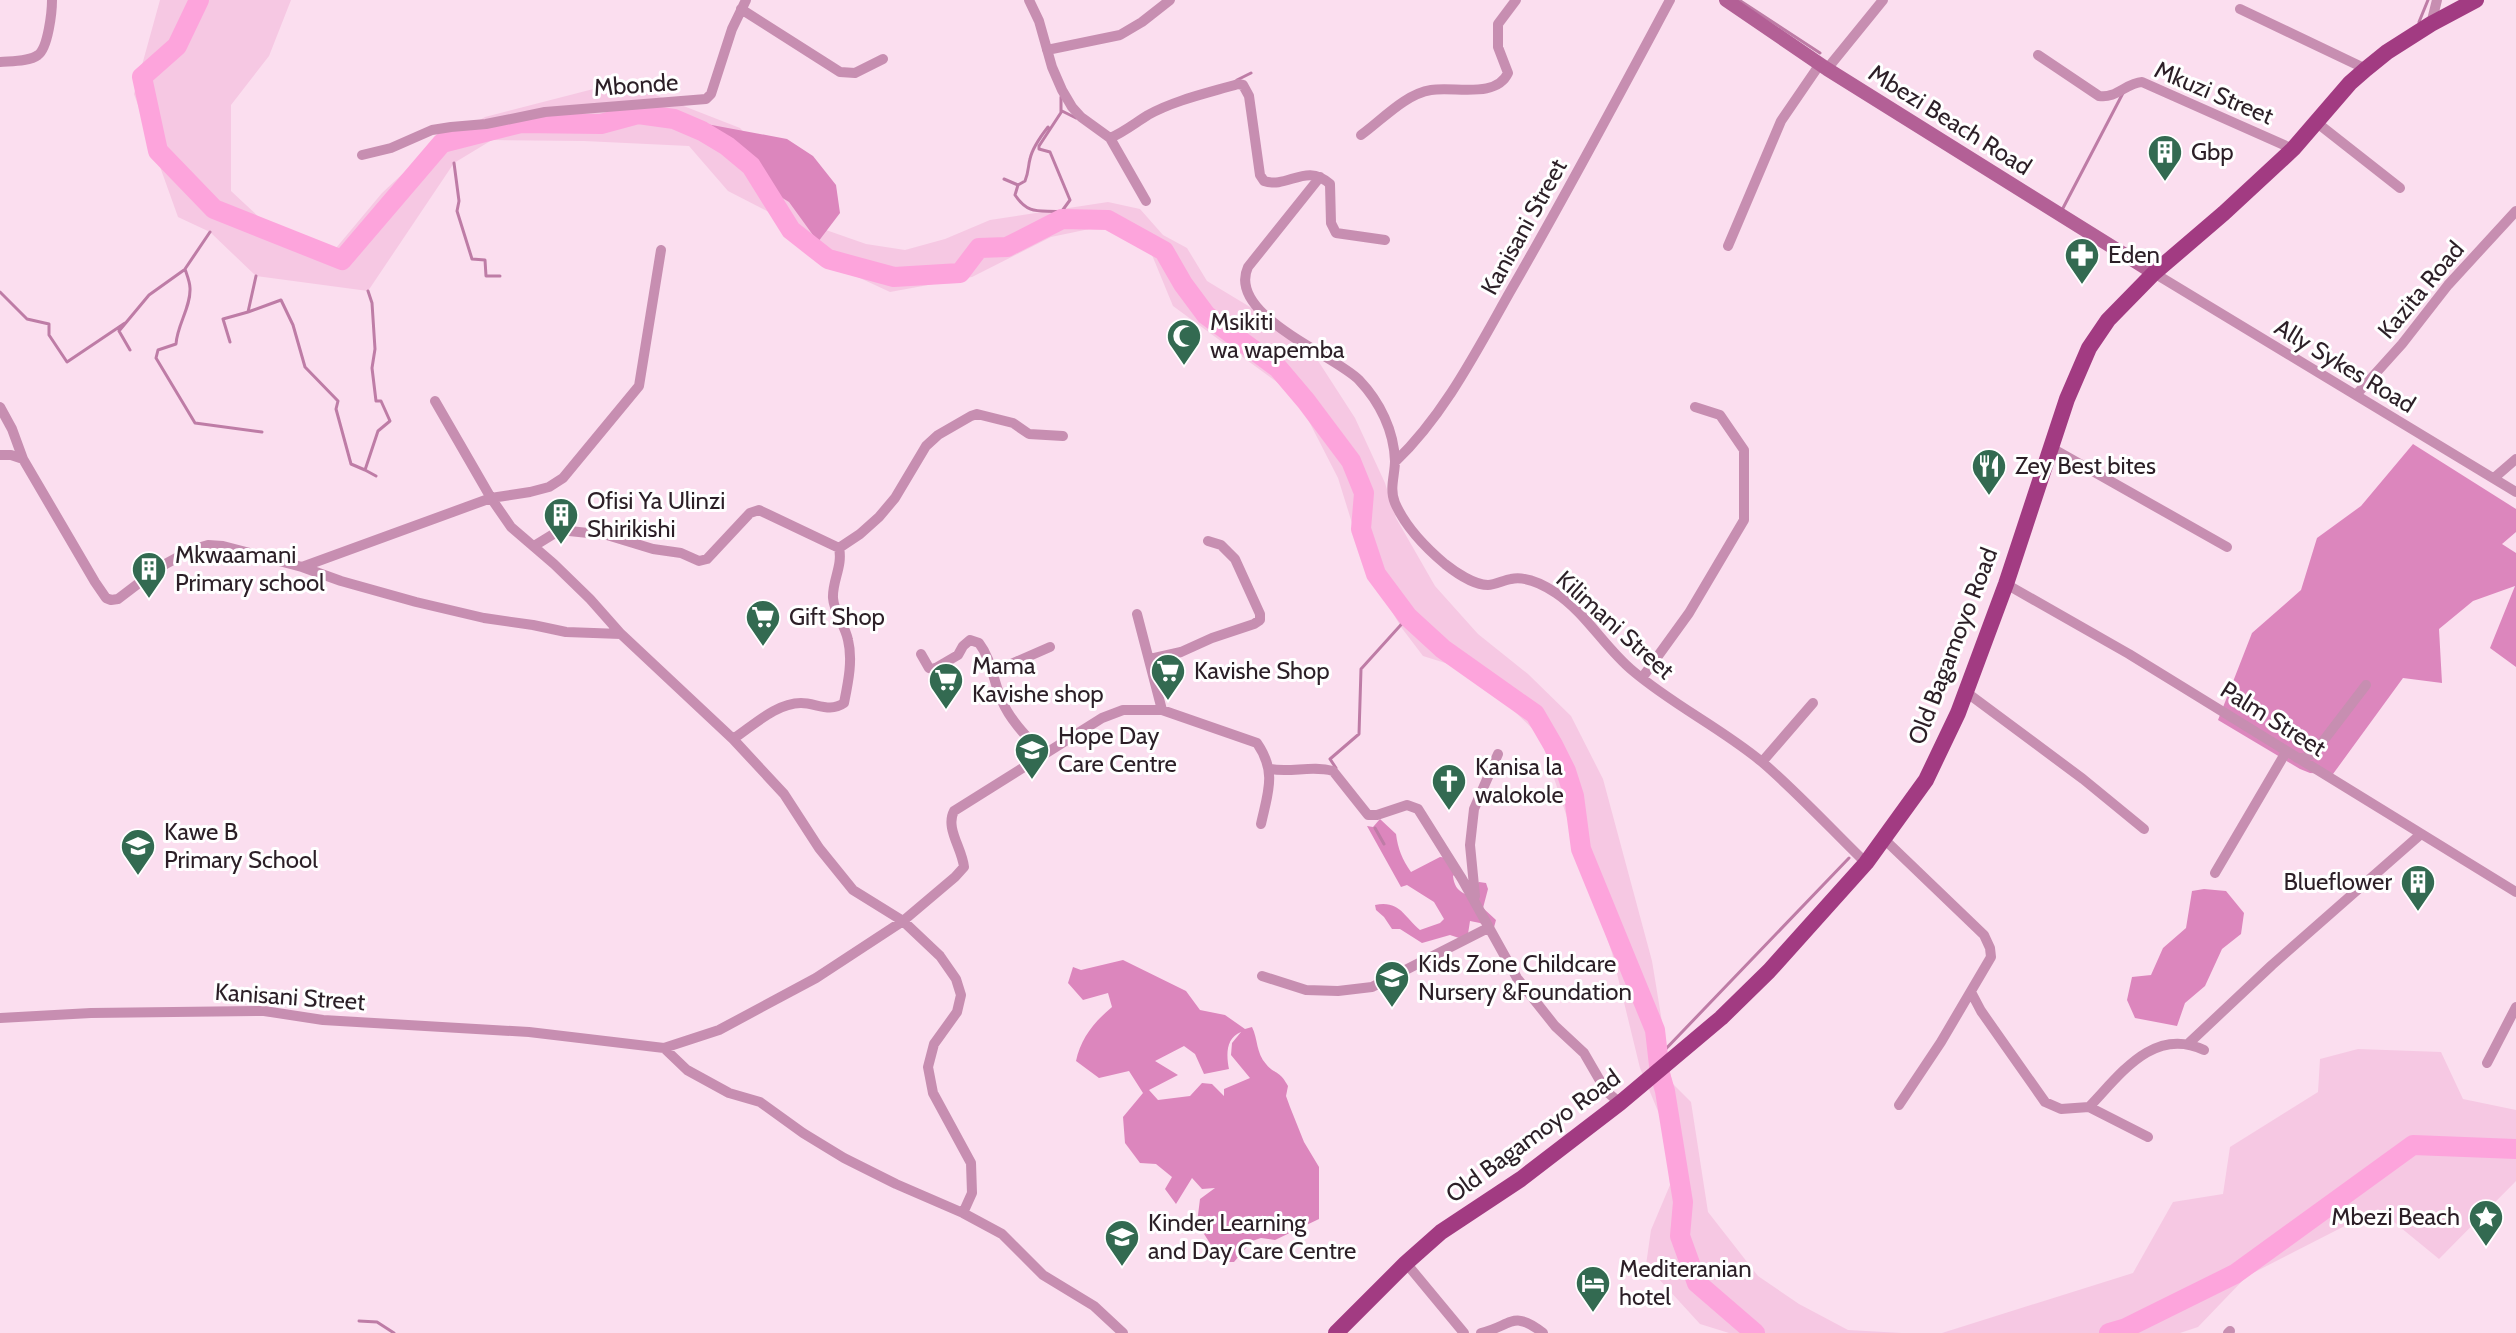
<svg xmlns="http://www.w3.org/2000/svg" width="2516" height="1333" font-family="Cabin,sans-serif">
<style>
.green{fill:#f6c8e3}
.forest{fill:#dc86bd;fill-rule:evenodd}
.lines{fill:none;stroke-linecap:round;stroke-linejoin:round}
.stream{stroke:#be7ca6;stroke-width:3}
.river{stroke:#fda4dc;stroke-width:20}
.street{stroke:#c78eb1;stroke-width:10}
.secondary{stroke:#b36096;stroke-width:14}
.primary{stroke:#a23b82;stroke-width:16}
.labels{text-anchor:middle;stroke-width:6;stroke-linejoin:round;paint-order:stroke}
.street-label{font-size:24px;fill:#2c1f27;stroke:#fff}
.poi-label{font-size:24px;fill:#2c1f27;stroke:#fff;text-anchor:start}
</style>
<rect width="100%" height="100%" fill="#fbdeef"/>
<path class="green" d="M160,0H291L269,56L231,105V191L275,232L336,248L382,193L426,152L485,117L605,86L635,87L740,128L800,193L826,230L866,244L905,250L945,239L990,220L1108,202L1140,209L1163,235L1187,248L1207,281L1255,310L1313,353L1355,418L1385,483L1396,518L1435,586L1478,634L1528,674L1571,716L1603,779L1652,961L1672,1083L1691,1102L1708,1212L1758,1276L1799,1304L1848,1330L1902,1333H1729L1700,1324L1646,1265L1651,1230L1670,1185L1665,1128L1640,1068L1612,953L1540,736L1474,672L1423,656L1401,627L1365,565L1338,478L1296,396L1173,306L1152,255L1123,229L1099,227L1051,237L972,277L890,292L832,265L769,212L728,191L689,146L584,141L492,140L454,163L368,291L256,276L210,232L178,217L134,94Z
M2358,1049L2441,1052L2463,1099L2516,1110V1181L2439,1259L2378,1209L2247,1276L2198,1327L2180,1333H1942L2133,1273L2173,1202L2223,1194L2230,1147L2318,1092L2320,1059Z"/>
<path class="forest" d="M669,117L787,139L813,156L836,185L840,213L818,242L789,202L755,181L729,152Z
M2413,444L2516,509V532L2502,544L2516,553V667L2490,648L2515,586L2473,601L2439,629L2442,683L2403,678L2333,774L2310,773L2300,769L2218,720L2252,633L2301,590L2317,538L2361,506Z
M1380,819L1396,834C1398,849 1402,859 1411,872L1440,857L1449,858L1457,872L1453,876C1454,885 1457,890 1465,894L1479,882L1486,883L1488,889L1483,908L1496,920L1493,931L1480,923L1470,921L1468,934L1462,939L1450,935L1422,943L1400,929H1392L1384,917L1376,910L1375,905C1400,900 1404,917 1420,930L1440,923L1444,919L1434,902L1407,885L1401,887L1367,826L1373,827Z
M2204,889L2226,891L2244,913L2241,934L2222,949L2205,986L2185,1003L2177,1026L2135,1018L2127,1000L2132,977L2151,975L2163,948L2186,928L2192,891Z
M1123,960L1186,991L1200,1010L1225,1015L1245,1029L1252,1027C1258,1039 1256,1053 1266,1064C1275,1075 1279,1069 1288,1086L1286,1096L1290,1107L1304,1142L1319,1167V1219L1275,1240L1261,1238L1252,1241L1234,1262H1222L1197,1223L1200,1199L1215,1188L1202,1189L1192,1178L1176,1204L1165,1189L1172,1177L1156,1164L1140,1163L1125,1143L1123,1117L1143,1093L1129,1071L1099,1078L1076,1061C1081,1038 1094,1022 1112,1007L1108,993L1083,1000L1068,983L1073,967L1081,970ZM1241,1032L1232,1043L1231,1055L1250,1078L1224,1089V1096L1212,1084L1202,1083L1190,1096L1158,1100L1149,1090L1178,1075L1155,1061L1184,1046L1195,1054L1204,1074L1229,1069C1226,1054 1226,1038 1241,1032Z"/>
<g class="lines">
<path class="stream" d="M1739,0L1820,53
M2419,22L2428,0
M1237,80L1251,73
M1061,112V97
M454,163L459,201L457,211L472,259L485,260L486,276H500
M1004,179L1018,185L1015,195C1030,217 1041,209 1063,212C1069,213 1077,217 1083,220
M1018,185L1025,181C1029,171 1028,166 1030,159C1032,149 1041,136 1048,127
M2062,210L2123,93
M1062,211L1070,200L1050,152L1039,149V146L1062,111L1076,118
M210,232L185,269C187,275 190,282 190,288C191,307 177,325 176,344L158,350L156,358L195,423L262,432
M2129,249L2147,259L2158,261
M368,291L372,303L375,349L372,368L376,401H381L390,421L378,431L365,470L376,476
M0,292L27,319L49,324V335L67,362L125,323
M248,312L281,300L293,325L305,367L338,401L336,409L351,464L365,470
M230,342L223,319L248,312L256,276
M130,350L119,331L149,295L184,270
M1336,768L1330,759L1359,734L1361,669L1408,617
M1375,828L1384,844
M1659,1056L1849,858
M359,1321L377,1322L394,1333"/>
<path class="river" d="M199,0L177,46L142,77L158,151L214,209L342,260L442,143L521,123L601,124L638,114L674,119L702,131L727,146L751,166L791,230L828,259L894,277L960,273L979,248L1007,247L1062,219L1108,220L1164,251L1183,284L1206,315L1278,368L1306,401L1351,461L1364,493L1361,529L1376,574L1408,617L1443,649L1535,714L1553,745L1566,771L1574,796L1581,849L1655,1030L1660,1074L1665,1091L1683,1202L1680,1236L1697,1283L1755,1333
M2109,1333L2126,1328L2235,1274L2413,1145L2516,1149"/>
<path class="street" d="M1029,0L1039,21L1052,67L1062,90L1072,107L1081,117L1110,138L1146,201
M741,9L840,72L855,73L883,59
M2240,9L2366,69
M2431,24L2437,0
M1047,50L1120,35L1142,22L1170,0
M2038,55L2099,96C2116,99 2126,83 2142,82L2293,149
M0,62C10,61 29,62 38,55C48,48 52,12 52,0
M1827,69L1883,0
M2316,122L2400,188
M1361,135C1382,120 1405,94 1431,90C1454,86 1496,99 1508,73L1498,47V24L1516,0
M1110,138C1124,132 1135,123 1148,115C1175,100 1208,93 1238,84L1243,85L1249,96L1260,175L1264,181C1288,189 1306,162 1330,184L1331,223L1336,233L1385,240
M362,155L391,148L432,130L451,127L486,124L545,112L706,99L711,94L732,29L746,0
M1320,177L1248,267C1226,315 1335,355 1359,380C1380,402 1394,431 1395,461C1395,475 1389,489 1395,503C1405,526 1426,548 1445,564C1455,572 1474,585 1488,585C1495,585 1504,580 1511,579C1526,576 1544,585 1556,593C1586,613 1605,648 1633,671C1673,705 1721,728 1762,762C1798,793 1832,830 1866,863
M1728,246L1781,121L1820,64
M2154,273L2516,492
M2356,395L2402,344L2448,285L2516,211
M435,401L491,498L511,527L554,564L590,599L621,634L733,739L784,794L819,848L853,890L903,921L940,956L956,979L961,995L957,1012L934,1044L928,1067L933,1093L971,1163L972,1193L963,1213
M0,407L12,429L23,459
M2050,447L2227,547
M0,455H11L23,459L95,582L106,598L111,600L118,599L160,567L191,550L208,545L223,546L302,567L341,581L416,602L484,618L533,625L566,632L621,634
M1395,462C1445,414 1477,350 1511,290C1566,195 1618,97 1670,0
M2494,478L2516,459
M534,546L560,530L607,535L653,549L681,553L699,561L707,559L750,513L759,510L839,548C843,566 832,581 833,598C834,613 845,625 848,640C853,660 848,683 844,703C830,713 816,703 801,703C776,703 753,726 733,739
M839,548L860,534L879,517L895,498L926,446L938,435L971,416L977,414L1013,423L1029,434L1063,436
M302,567L491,498L530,492L549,487L563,478L639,386L661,250
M2006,584L2129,654L2516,892
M1137,614L1162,710
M921,654L929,668L934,669L958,655L963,646L970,640L979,643C992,660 993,681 1002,701C1011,722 1029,739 1044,755
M1150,659L1181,652L1212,638L1254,624L1260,620V614L1235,559L1221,545L1208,541
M993,672L1050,647
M1642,678L1689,613L1744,520V450L1720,415L1695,407
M1966,692L2083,779L2144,829
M2297,758H2304L2314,753L2366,685
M1762,762L1813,703
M1270,769C1291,773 1312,765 1333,771L1368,815H1377L1407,805L1418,809L1462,879L1517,978L1555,1026L1584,1053L1606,1091L1620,1103
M1884,839L1984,935L1990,948L1991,957L1941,1042L1899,1105
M2215,873L2286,752
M1475,896L1470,845L1474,809L1498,754
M1262,976L1306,990L1338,991L1372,987L1488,928
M1971,992L1981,1011L2045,1102L2061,1109L2089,1107L2148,1137
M0,1018L91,1013L264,1011L323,1020L529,1032L664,1048L719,1030L816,978L903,921L955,877L964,867C962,848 945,828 954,811L1102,718L1123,710H1162L1257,743C1277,772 1268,792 1261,824
M2189,1043L2272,965L2421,834
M664,1048L687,1070L729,1093L760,1102L803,1133L844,1158L896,1184L963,1213L1002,1234L1043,1275L1094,1306L1123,1333
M2487,1063L2516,1007
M2089,1107C2120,1075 2153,1026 2204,1050
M1406,1263L1464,1333
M1481,1333C1511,1326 1513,1309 1543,1333
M2228,1333L2230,1331"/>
<path class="secondary" d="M1726,0L1827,69L2154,273"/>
<path class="primary" d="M1336,1333L1406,1263L1441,1232L1521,1179L1620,1103L1721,1018L1769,971L1866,863L1926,780L1958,713L2006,584L2067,399L2089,348L2108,320L2154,273L2224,213L2293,149L2350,83L2366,69L2387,52L2431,24L2476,0"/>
</g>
<defs>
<g id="building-pin" transform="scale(1.8)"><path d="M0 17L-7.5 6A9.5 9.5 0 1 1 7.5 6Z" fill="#336a51" stroke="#fff"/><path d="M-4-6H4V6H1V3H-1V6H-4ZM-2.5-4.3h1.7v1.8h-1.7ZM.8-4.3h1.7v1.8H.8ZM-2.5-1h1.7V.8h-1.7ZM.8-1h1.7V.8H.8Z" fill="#fff"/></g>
<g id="pharmacy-pin" transform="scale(1.8)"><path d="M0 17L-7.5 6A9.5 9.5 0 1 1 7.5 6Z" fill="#336a51" stroke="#fff"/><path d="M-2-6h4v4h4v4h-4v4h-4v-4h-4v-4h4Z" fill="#fff"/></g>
<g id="mosque-pin" transform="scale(1.8)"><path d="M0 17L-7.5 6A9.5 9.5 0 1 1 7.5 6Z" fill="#336a51" stroke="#fff"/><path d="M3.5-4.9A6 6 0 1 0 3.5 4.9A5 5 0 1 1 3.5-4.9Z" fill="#fff"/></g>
<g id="restaurant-pin" transform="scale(1.8)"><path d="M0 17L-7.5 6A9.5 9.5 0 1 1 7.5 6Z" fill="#336a51" stroke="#fff"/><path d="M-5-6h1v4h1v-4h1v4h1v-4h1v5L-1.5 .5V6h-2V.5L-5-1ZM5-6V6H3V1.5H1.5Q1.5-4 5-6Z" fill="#fff"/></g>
<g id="supermarket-pin" transform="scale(1.8)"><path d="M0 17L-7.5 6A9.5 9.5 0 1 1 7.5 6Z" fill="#336a51" stroke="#fff"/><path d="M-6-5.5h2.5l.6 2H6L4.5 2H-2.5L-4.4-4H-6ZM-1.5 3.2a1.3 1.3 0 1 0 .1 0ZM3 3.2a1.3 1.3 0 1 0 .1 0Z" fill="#fff"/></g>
<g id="school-pin" transform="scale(1.8)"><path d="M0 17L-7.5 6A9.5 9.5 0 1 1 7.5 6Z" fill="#336a51" stroke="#fff"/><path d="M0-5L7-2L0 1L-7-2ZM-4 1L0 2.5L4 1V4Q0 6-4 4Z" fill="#fff"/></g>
<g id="church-pin" transform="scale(1.8)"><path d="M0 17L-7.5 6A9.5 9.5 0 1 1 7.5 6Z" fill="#336a51" stroke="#fff"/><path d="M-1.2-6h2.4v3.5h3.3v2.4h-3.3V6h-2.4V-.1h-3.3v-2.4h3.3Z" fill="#fff"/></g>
<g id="sight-pin" transform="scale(1.8)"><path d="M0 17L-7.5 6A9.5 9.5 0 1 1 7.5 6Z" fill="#336a51" stroke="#fff"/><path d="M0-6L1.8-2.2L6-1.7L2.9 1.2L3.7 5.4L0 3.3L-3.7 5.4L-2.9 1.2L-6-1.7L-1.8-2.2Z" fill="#fff"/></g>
<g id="hotel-pin" transform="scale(1.8)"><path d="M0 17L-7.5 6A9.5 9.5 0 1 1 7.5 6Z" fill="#336a51" stroke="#fff"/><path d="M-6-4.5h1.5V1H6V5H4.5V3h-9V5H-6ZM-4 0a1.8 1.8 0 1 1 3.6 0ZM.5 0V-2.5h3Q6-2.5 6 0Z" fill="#fff"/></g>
</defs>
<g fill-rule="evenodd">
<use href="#building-pin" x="2165" y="152"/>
<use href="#pharmacy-pin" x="2082" y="255"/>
<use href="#mosque-pin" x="1184" y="336"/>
<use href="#restaurant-pin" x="1989" y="466"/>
<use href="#building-pin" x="561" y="515"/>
<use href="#building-pin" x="149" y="569"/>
<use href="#supermarket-pin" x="763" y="617"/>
<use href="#supermarket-pin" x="1168" y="671"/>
<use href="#supermarket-pin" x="946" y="680"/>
<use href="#school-pin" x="1032" y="750"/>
<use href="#church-pin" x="1449" y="781"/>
<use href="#school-pin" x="138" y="846"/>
<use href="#building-pin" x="2418" y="882"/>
<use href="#school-pin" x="1392" y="978"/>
<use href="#sight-pin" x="2486" y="1217"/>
<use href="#school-pin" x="1122" y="1237"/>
<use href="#hotel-pin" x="1593" y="1283"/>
</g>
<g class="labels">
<g class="street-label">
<text transform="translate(636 85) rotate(-4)" y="8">Mbonde</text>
<text transform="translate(2214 93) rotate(23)" y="8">Mkuzi Street</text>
<text transform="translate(1950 120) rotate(32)" y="8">Mbezi Beach Road</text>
<text transform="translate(1524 227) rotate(-61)" y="8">Kanisani Street</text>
<text transform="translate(2421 290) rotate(-50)" y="8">Kazita Road</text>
<text transform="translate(2345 366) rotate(31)" y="8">Ally Sykes Road</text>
<text transform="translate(1615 625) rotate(42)" y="8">Kilimani Street</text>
<text transform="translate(1953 646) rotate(-69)" y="8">Old Bagamoyo Road</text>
<text transform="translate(2273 719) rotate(32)" y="8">Palm Street</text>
<text transform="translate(290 997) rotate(4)" y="8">Kanisani Street</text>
<text transform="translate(1533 1136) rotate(-36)" y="8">Old Bagamoyo Road</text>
</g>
<g class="poi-label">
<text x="2191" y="160">Gbp</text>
<text x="2108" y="263">Eden</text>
<text x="1210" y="330">Msikiti<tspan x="1210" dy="28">wa wapemba</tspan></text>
<text x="2015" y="474">Zey Best bites</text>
<text x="587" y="509">Ofisi Ya Ulinzi<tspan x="587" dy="28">Shirikishi</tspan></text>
<text x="175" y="563">Mkwaamani<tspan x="175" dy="28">Primary school</tspan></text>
<text x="789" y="625">Gift Shop</text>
<text x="972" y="674">Mama<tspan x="972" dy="28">Kavishe shop</tspan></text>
<text x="1194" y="679">Kavishe Shop</text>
<text x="1058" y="744">Hope Day<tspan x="1058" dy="28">Care Centre</tspan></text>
<text x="1475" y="775">Kanisa la<tspan x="1475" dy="28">walokole</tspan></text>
<text x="164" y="840">Kawe B<tspan x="164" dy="28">Primary School</tspan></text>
<text x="2392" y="890" text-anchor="end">Blueflower</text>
<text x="1418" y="972">Kids Zone Childcare<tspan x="1418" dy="28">Nursery &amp;Foundation</tspan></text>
<text x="2460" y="1225" text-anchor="end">Mbezi Beach</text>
<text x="1148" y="1231">Kinder Learning<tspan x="1148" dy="28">and Day Care Centre</tspan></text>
<text x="1619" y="1277">Mediteranian<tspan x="1619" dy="28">hotel</tspan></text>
</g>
</g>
</svg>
